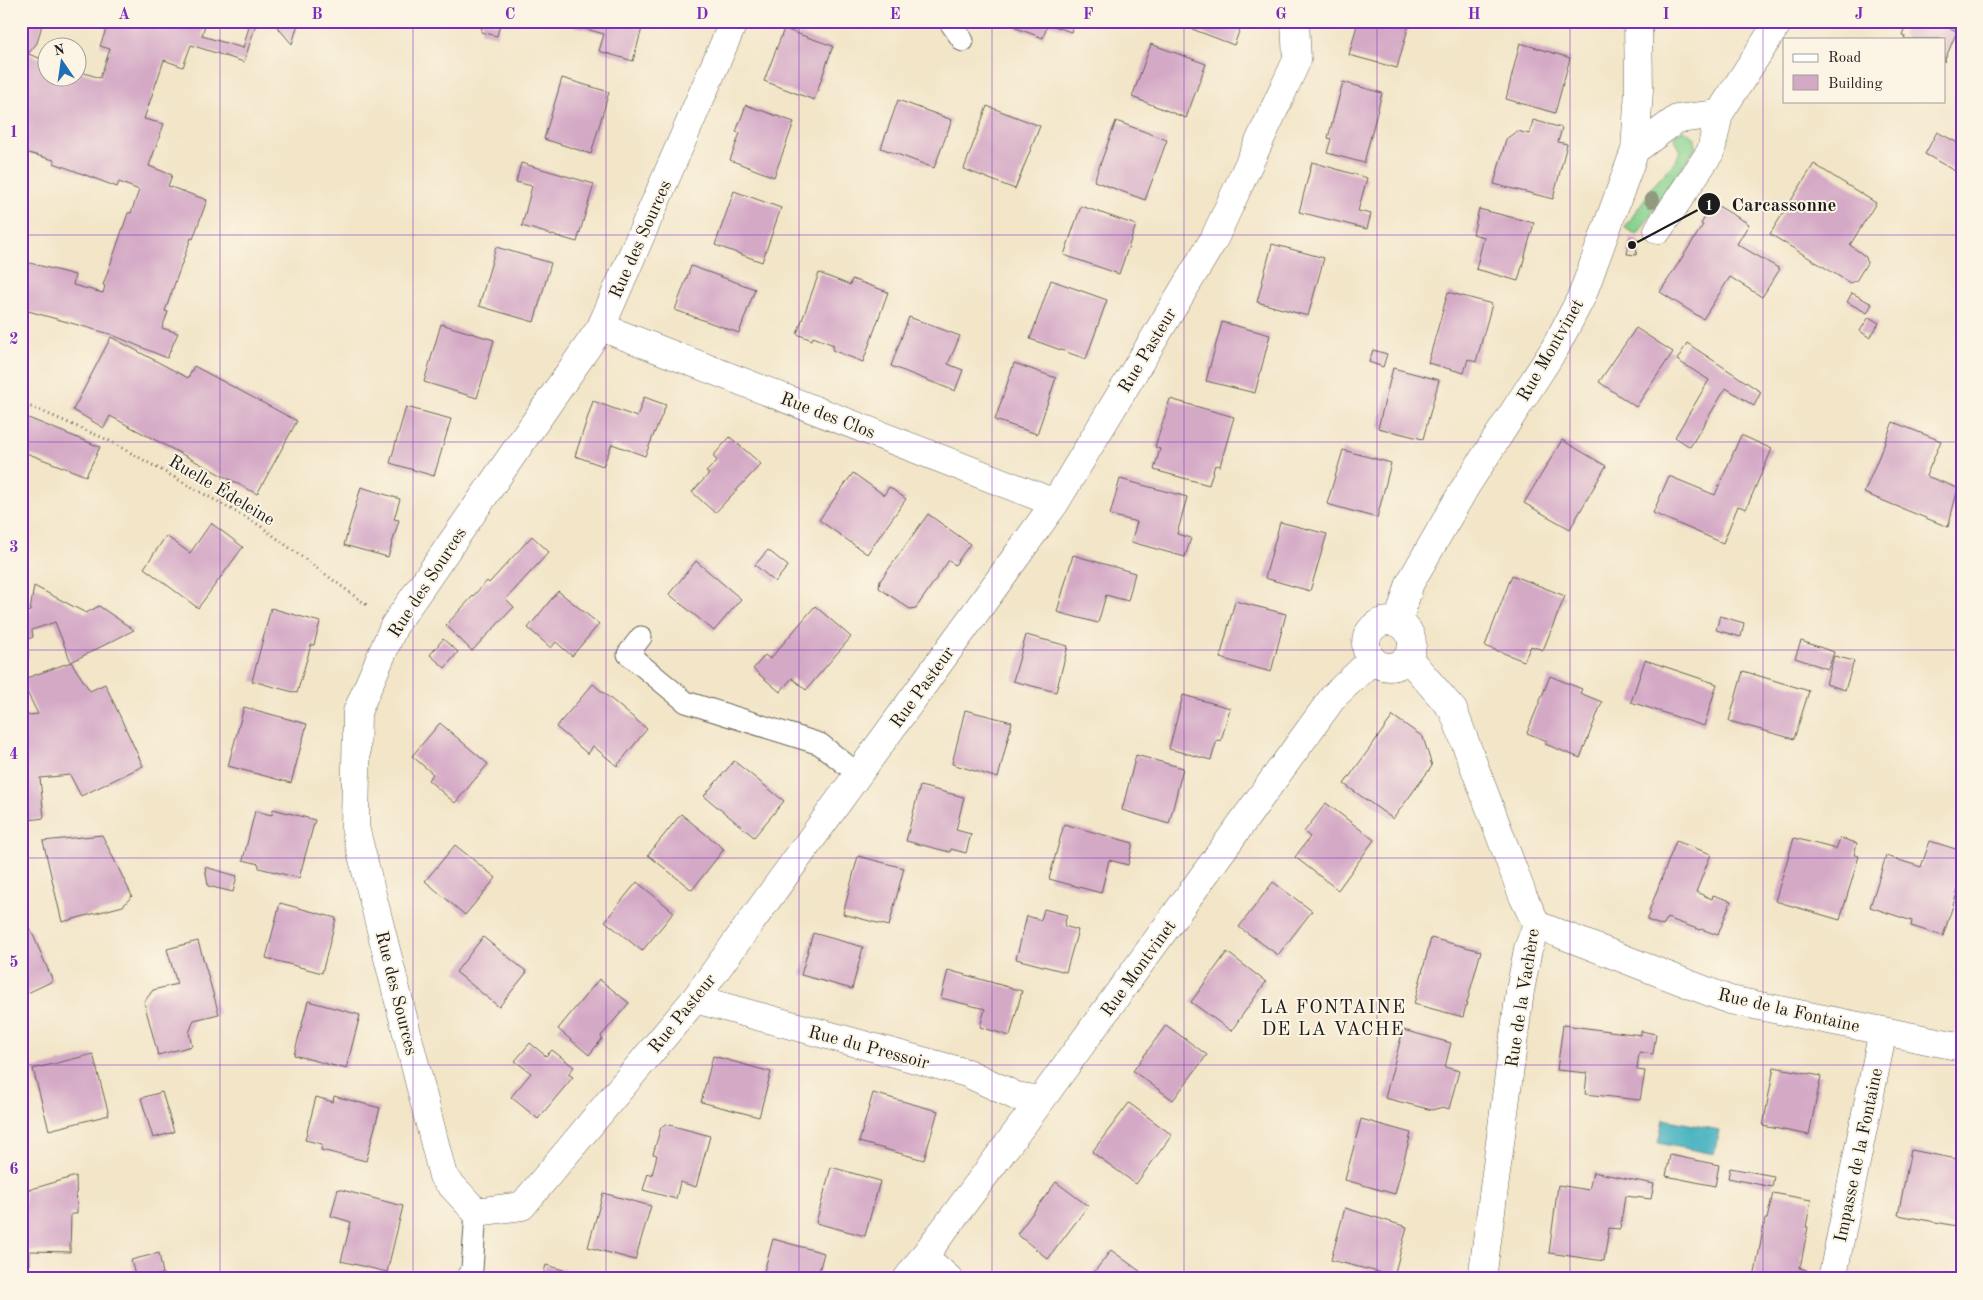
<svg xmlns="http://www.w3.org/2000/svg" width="1983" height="1300" font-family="'Old Standard TT',serif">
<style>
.green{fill:#87d28f;stroke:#527756}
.water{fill:#43b1c0;stroke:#30666e}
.building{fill:#d4a9c6}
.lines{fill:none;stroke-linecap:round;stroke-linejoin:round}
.lane-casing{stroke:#676258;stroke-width:23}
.street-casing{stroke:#676258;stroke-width:29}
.path{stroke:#676258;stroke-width:3;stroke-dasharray:1 4;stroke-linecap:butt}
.lane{stroke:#fff;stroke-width:21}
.street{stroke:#fff;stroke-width:28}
.tree{fill:#919a7f}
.grid{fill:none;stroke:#7b2cbf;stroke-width:1;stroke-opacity:0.55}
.labels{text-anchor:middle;stroke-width:4;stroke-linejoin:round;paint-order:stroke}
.street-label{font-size:18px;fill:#1c1c1c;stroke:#fcf5e5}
.neighbourhood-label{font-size:19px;letter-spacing:1px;fill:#1c1c1c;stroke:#fcf5e5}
.leader{fill:none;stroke:#1c1c1c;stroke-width:2}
.callout-dot{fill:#1c1c1c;stroke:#fcf5e5;stroke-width:2}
.mark-label{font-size:15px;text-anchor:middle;font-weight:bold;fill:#fff}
.callout-label{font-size:19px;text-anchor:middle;font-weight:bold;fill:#1c1c1c;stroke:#fcf5e5;stroke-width:4;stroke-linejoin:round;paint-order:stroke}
.neatline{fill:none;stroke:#7b2cbf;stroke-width:2}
.grid-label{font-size:16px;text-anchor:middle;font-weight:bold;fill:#7b2cbf}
</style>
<rect width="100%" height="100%" fill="#fcf5e5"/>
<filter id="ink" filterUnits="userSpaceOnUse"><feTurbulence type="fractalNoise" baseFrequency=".02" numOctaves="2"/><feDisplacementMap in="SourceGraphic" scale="10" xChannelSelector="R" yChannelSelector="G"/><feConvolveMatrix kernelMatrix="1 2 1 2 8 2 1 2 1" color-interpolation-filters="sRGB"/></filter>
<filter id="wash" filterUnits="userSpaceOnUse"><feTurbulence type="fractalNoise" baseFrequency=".0096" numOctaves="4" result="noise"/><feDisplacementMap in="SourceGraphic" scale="20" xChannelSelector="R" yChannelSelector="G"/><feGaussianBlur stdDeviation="1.12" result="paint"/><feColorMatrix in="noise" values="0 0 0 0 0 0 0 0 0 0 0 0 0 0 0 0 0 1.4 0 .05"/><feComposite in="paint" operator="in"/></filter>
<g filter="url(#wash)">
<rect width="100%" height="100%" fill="#f2e5c8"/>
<path class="green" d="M1684,130L1695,138V148L1637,235L1625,228L1653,186L1676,161L1680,150L1675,139L1677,132Z"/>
<path class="water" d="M1663,1119L1719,1130L1714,1154L1658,1143Z"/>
<g id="blocks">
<path class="building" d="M21,21H43L37,43L28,54L48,61V78H78V71L100,78L110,49L100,46L109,21H206L202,36L243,48L249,27L231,21H257L244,62L191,45L183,67L164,60L144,119L164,124L149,166L172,175L168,186L207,200L193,239L191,238L165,311L168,312L162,328L178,333L167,358L110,334L21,309V272L26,262L75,275L73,285L103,293L105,286L103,285L114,254L128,213H131L139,190L119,182L117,187L54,163V160L21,151Z
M272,21H299L292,44Z
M483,21L500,25L497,36L481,32Z
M570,21H638L636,27L642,28L633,61L599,51L604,34L572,25Z
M1019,21H1075L1071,32L1048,24L1043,38L1016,28Z
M1171,21H1243L1234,45Z
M1358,21H1410L1397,68L1349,55Z
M1907,21H1930L1957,31L1944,62V39H1904L1905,36L1902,35Z
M784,29L833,46L814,100L764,81Z
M1520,43L1570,58L1555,113L1506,99Z
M1151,44L1206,64L1186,118L1132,97Z
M562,78L609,92L591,154L544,139Z
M1343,82L1382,93L1364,163L1327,153L1331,139L1328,138Z
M898,100L952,120L934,168L881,148Z
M746,105L794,122L774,177L730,160L740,133L736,132Z
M987,106L1040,126L1015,189L964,169Z
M1533,120L1562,128L1558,142L1567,144L1553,199L1494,184L1506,139L1517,131L1530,134Z
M1116,121L1167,140L1145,200L1094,181Z
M1937,132L1962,145V175L1925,154Z
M1312,162L1367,178L1358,211L1371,214L1367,229L1299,212Z
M521,163L594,184L577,242L522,226L532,186L516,182Z
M1814,164L1876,203L1850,245L1866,257L1867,263L1856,281L1850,283L1770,234Z
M734,191L781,208L762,262L715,245Z
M1713,203L1749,224L1737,244L1780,269L1762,297L1730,277L1703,319L1660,292L1703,225L1701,224Z
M1081,206L1136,225L1119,274L1064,255Z
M1479,209L1534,223L1518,281L1476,269L1484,237L1473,234Z
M1630,238L1638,239L1636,255L1627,254Z
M1272,244L1324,258L1308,316L1257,302Z
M496,247L551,263L534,322L479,306Z
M691,266L755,289L739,333L675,310Z
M819,273L850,285L852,279L888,292L863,362L832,350L834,345L813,337L812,340L797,334Z
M1051,280L1107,300L1086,359L1030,339Z
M1448,292L1492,304L1476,362L1468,359L1464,373L1428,363Z
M1852,293L1872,304L1867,313L1847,302Z
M909,317L960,336L948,364L963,370L955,391L891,366Z
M1869,317L1879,323L1870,338L1860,331Z
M1222,322L1270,335L1255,393L1206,381Z
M441,324L494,340L477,398L424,382Z
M1636,328L1673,352L1636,407L1599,382Z
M111,337L188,378L194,366L297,421L257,494L110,416L104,428L73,410Z
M1687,343L1761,392L1754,406L1726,388L1690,447L1675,437L1709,380L1677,360Z
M1373,350L1387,354L1383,367L1369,362Z
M1014,363L1056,378L1037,434L995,420Z
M1393,368L1439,380L1423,439L1378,428Z
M644,397L666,405L645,456L612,444L603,466L575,456L593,401L637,417Z
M1170,399L1234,417L1220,466L1215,465L1209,485L1154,470L1160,449L1155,447Z
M406,407L451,419L434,476L390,463Z
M21,415L100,447L86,476L21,451Z
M1893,422L1941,441L1926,476L1958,488L1948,527L1864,493Z
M1741,435L1772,449L1746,509L1738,506L1723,543L1653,513L1669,476L1715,495Z
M730,437L761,464L715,513L692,492L709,474L706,472L717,461L713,456Z
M1562,440L1606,466L1570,529L1524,503Z
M1343,450L1391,463L1377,518L1327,504Z
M853,473L884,495L889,487L906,499L867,554L819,520Z
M1120,479L1187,497L1177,534L1191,538L1185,557L1131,542L1137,522L1110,515Z
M361,487L400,499L394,519L399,520L388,557L344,545Z
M928,514L970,544L955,565L949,560L916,608L910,609L879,588L880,581Z
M1280,522L1327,534L1310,591L1265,578Z
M211,523L243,547L198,608L144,568L166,536L190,553Z
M532,536L549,552L506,599L514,607L472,651L446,625L487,581L489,583Z
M768,550L788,566L775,582L755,565Z
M1073,555L1135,573L1128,601L1106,595L1098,623L1057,612Z
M696,561L741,599L714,631L669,594Z
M1512,575L1565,596L1543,650L1531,646L1524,661L1485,646Z
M34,586L86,613L99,606L134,630L71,662L90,691L105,684L143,766L81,796L70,775L40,778L44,818L21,821V716L38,714L21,680L71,662L55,622L32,630L33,637L26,640L28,657L21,658V613L30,611Z
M558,591L599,624L572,656L556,642L551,648L528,628Z
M1235,601L1286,614L1271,672L1220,658Z
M815,606L851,637L806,690L792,678L780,692L753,669L765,655L770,659Z
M271,608L320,622L314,645H311L297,693L252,681Z
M1720,616L1744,623L1741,637L1716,630Z
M1026,635L1068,646L1056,692L1013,681Z
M443,639L458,652L445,668L430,655Z
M1801,641L1834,652L1828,669L1795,658Z
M1834,656L1854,661L1845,690L1826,684Z
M1645,660L1717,684L1704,726L1631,702Z
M1743,671L1809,691L1794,739L1729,721Z
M1550,676L1582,689L1580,693L1602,702L1580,758L1545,744L1547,741L1527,733Z
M593,684L647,729L617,766L593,746L588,754L556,727Z
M1183,695L1230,708L1221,741L1217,740L1211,760L1169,749Z
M244,707L307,724L291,783L228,766Z
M965,710L1012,722L998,778L952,764Z
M1393,716L1423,737L1432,766L1393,819L1344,784Z
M440,723L488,764L455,803L428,780L433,774L412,756Z
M1136,755L1183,768L1169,824L1122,810Z
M734,761L784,801L754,837L704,796Z
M920,786L964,797L956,830L971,834L966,853L951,849L950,852L906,841Z
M1326,803L1374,840L1338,890L1295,857L1310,837L1304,832Z
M273,809L315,820L299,878L259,868V864L243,860L255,811L272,815Z
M681,814L724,849L692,890L648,855Z
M1064,824L1133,843L1128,865L1109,860L1101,893L1049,879Z
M102,835L132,896L123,906L62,922L43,841Z
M1794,838L1836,849L1840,838L1857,843L1854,855L1859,856L1840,920L1775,901Z
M1676,841L1711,854L1696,892L1712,899L1713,895L1731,901L1718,935L1701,929L1700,930L1667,918L1663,926L1647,920L1651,912L1649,911Z
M1930,841L1962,851V878L1943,936L1911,926L1912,921L1870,907L1886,856L1921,867Z
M455,845L496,878L465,915L425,881Z
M858,856L904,868L889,926L843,914Z
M205,867L237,876L233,892L208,886Z
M637,882L674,912L642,951L605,921Z
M1273,882L1312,911L1278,955L1239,927Z
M280,903L336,918L322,973L266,958Z
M1044,909L1067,915L1064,926L1078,930L1066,972L1016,959L1027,916L1041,920Z
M30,928L53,981L21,996V930Z
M813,933L863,947L852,989L801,975Z
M483,937L527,972L499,1007L456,972Z
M1431,938L1481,951L1463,1017L1414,1004Z
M198,941L219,1014L194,1020L189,1033L192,1046L158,1055L144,1002L153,990L177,984L167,949Z
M1227,952L1266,982L1231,1031L1191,1002Z
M948,970L1022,991L1010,1036L980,1027L985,1009L941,998Z
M599,979L629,1003L601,1036L602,1039L589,1055L558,1029Z
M308,1001L360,1015L346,1069L294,1055Z
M1166,1025L1207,1055L1173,1100L1133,1071Z
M1563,1025L1641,1035V1031L1656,1034L1653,1054L1639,1052L1637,1070L1645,1071L1640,1100L1585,1094L1587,1073L1557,1070Z
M1403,1030L1451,1043L1445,1067L1459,1071L1449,1109L1443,1107L1432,1110L1385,1098Z
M530,1043L546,1056L552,1050L574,1067L568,1074L573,1077L538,1119L511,1097L531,1073L515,1061Z
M93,1054L109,1115L49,1130L33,1069Z
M713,1056L771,1072L759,1117L701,1102Z
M1774,1067L1821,1076L1809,1135L1763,1126Z
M162,1092L174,1132L153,1138L141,1098Z
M873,1093L938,1111L924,1160L859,1142Z
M334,1096L380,1108L366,1161L321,1150L322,1144L305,1140L316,1097L333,1102Z
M1129,1103L1172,1135L1136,1184L1092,1152Z
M1361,1119L1411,1133L1395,1194L1345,1180Z
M666,1124L710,1136L696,1187L680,1182L676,1199L643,1190L648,1173L652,1175L657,1155L653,1154L661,1127Z
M1911,1150L1962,1160V1227L1898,1215Z
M1670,1155L1719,1165L1715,1186L1666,1176Z
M831,1167L880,1181L865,1236L816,1223Z
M1730,1168L1774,1176L1772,1187L1728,1178Z
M1593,1172L1654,1184L1651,1199L1625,1196L1620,1229L1609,1228L1604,1261L1549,1253L1558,1185L1589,1190Z
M76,1176L77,1214H71L70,1252L30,1251V1265H21V1203H25V1191Z
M1056,1182L1088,1206L1048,1259L1017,1234Z
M338,1189L403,1206L387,1272L341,1261L351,1222L331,1216Z
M603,1193L651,1206L635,1260L588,1247Z
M1773,1193L1811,1200L1806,1227H1808L1800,1268L1807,1270L1806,1279H1754L1765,1219H1767Z
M1345,1208L1407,1227L1394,1276L1331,1260Z
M773,1239L824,1253L817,1279H762Z
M1111,1250L1145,1275L1142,1279H1089Z
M159,1253L163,1274L136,1279L131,1260Z
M546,1265L591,1278V1279H542Z"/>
</g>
</g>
<g filter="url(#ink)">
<use href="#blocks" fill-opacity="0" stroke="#676258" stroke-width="1"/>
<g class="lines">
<g class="lane-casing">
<path id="lane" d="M949,21L963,41
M641,637L628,654L686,702L820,744L858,774
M466,1279L472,1269L476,1212"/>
</g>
<g class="street-casing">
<path id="street" d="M734,21L601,327L394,626L357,712L355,827L443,1176L476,1212L522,1206L695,999L1055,503L1214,239L1297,60L1295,21
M1635,150L1639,90L1638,21
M1658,230L1711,151L1719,114
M601,327L1055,503
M1366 644a23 23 0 1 1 46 0a23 23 0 1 1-46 0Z
M1398,622L1410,583L1466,486L1555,348L1582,296L1635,150L1677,119L1719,114L1779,21
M1408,658L1453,710L1523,896L1537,925L1528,949L1520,991L1482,1279
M1537,925L1730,1000L1962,1047
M695,999L967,1073L1016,1096L1041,1100
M924,1257L949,1279
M907,1279L1041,1100L1334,696L1372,660
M1832,1279L1883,1031"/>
</g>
<path class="path" d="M21,404L34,408L108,440L259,525L368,606"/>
<use href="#lane" class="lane"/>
<use href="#street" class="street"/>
</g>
<circle class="tree" cx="1652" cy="200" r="8"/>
</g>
<path class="grid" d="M220,21V1279M413,21V1279M606,21V1279M799,21V1279M992,21V1279M1184,21V1279M1377,21V1279M1570,21V1279M1763,21V1279M21,235H1962M21,442H1962M21,650H1962M21,858H1962M21,1065H1962"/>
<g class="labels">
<g class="street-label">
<text transform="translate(640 239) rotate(-66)" y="6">Rue des Sources</text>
<text transform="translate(1147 350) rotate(-59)" y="6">Rue Pasteur</text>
<text transform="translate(1550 350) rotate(-60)" y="6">Rue Montvinet</text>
<text transform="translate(828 415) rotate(21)" y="6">Rue des Clos</text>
<text transform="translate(222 490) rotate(31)" y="6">Ruelle Édeleine</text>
<text transform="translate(427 582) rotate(-57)" y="6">Rue des Sources</text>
<text transform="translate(922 687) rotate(-54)" y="6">Rue Pasteur</text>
<text transform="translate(1138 968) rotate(-54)" y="6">Rue Montvinet</text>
<text transform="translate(397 993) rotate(76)" y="6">Rue des Sources</text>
<text transform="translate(1522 998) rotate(-81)" y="6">Rue de la Vachère</text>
<text transform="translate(1789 1010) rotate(13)" y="6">Rue de la Fontaine</text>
<text transform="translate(682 1013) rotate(-51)" y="6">Rue Pasteur</text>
<text transform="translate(869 1047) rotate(15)" y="6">Rue du Pressoir</text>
<text transform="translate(1858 1155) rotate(-78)" y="6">Impasse de la Fontaine</text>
</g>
<g class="neighbourhood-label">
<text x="1333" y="1013">LA FONTAINE<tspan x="1333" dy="22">DE LA VACHE</tspan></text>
</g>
</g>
<path class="leader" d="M1632 245L1709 204"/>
<g class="callout-dot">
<circle cx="1632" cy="245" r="5"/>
<circle cx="1709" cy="204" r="12"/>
</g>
<g class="mark-label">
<text x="1709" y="210">1</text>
</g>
<g class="callout-label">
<text x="1784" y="211">Carcassonne</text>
</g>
<rect width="1983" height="1300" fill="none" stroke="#fcf5e5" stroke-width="55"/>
<rect x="1783" y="38" width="162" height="65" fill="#fcf5e5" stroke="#a29e95"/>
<rect x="1793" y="54" width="25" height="8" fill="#ffffff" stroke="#a29e95"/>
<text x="1828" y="62" font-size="15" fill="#1c1c1c">Road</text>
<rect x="1793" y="75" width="25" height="15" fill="#d4a9c6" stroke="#a29e95"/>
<text x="1828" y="88" font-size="15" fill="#1c1c1c">Building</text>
<g transform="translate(62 62) rotate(347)"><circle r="24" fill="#fcf5e5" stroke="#a29e95"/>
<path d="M0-4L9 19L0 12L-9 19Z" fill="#1f6fb2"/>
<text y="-8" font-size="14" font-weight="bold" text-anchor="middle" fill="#1c1c1c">N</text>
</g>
<rect x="28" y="28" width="1928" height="1244" class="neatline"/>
<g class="grid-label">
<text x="124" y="19">A</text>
<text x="317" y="19">B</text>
<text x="510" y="19">C</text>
<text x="702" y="19">D</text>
<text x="895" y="19">E</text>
<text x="1088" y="19">F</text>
<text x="1281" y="19">G</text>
<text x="1474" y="19">H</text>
<text x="1666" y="19">I</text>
<text x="1859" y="19">J</text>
<text x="14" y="137">1</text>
<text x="14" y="344">2</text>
<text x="14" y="552">3</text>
<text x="14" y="759">4</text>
<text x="14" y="967">5</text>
<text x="14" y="1174">6</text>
</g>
</svg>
